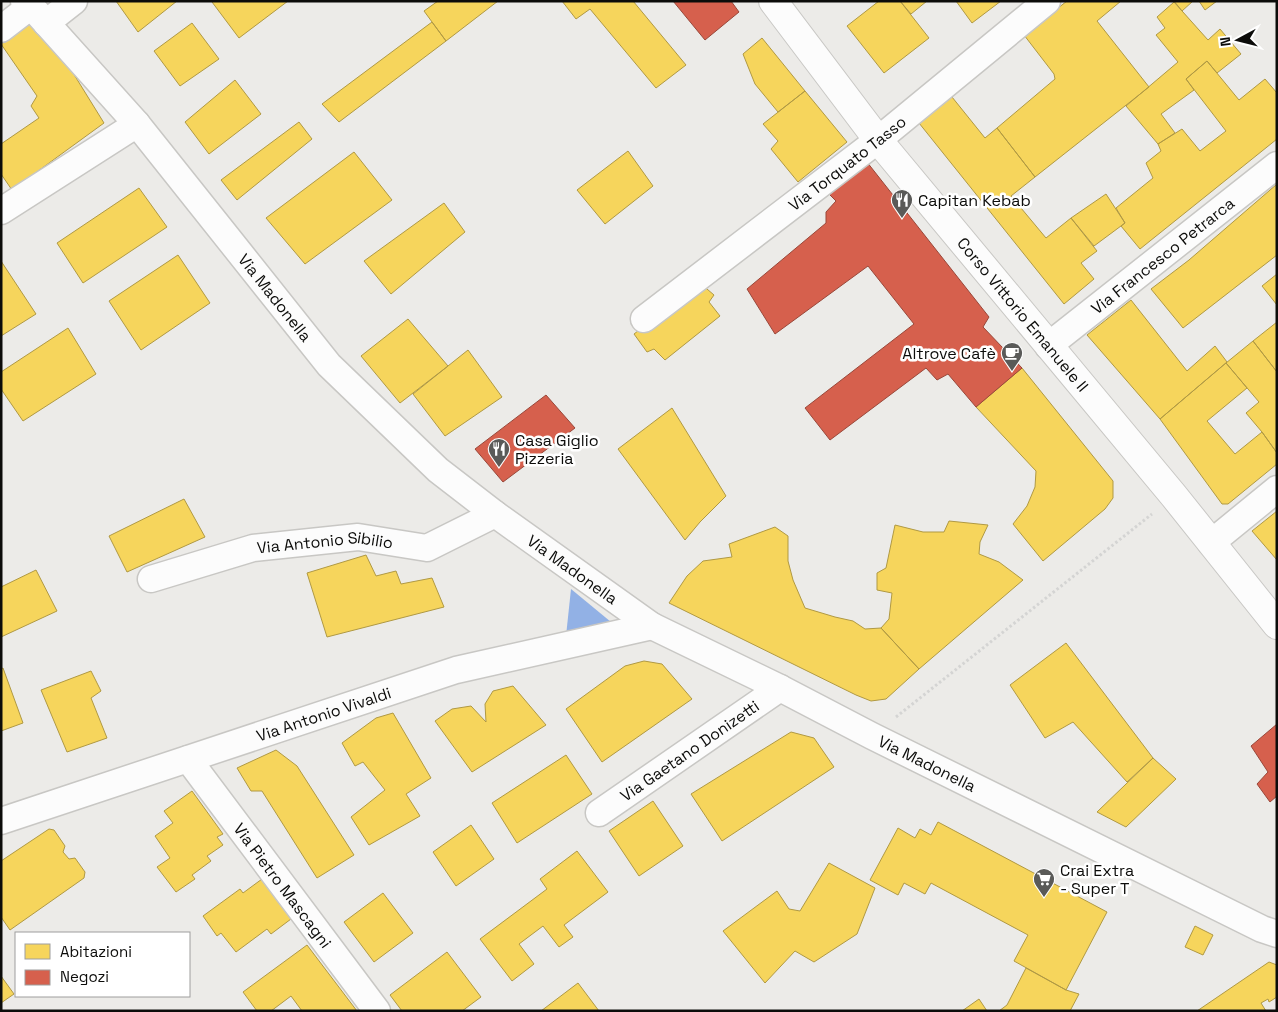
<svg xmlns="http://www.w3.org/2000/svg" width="1278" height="1012" font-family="'Space Grotesk',sans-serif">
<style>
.water{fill:#92b1e5}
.homes{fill:#f6d55c;stroke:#b09943}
.shops{fill:#d6604d;stroke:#994739}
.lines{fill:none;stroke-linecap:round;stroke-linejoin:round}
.street-casing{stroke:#c8c7c4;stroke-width:29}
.secondary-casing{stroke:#c8c7c4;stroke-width:30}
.path{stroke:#d4d4d3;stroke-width:3;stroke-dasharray:2.5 2.5;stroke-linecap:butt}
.street{stroke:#fcfcfc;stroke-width:26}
.secondary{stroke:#fcfcfc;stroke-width:28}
.labels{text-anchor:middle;stroke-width:5;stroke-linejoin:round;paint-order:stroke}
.street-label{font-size:16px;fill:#0c0c0a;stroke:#fff}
.poi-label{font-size:16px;fill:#0c0c0a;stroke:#fff;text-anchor:start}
</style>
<rect width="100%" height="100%" fill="#ecebe8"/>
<path class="water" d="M571,589L611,622L566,636Z"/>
<path class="homes" d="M116,1H177L138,32Z
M213,1H288L239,38L212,2Z
M438,1H498L446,41L424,11Z
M562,1H633L686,65L656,88L590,9L576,19Z
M879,1H900L929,38L884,73L847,26Z
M900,1H927L911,14Z
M956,1H1001L972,23Z
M1067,1H1121L1097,21L1149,87L1035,177L997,128L1055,79L1054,74L1024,35Z
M1174,1H1193L1182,11Z
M1199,1H1217L1205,10Z
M1174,2L1208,40L1220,29L1241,54L1217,73L1207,61L1186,79L1194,90L1161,114L1175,133L1158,144L1126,106L1178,62L1156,35L1165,28L1157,17Z
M28,21L70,68L104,123L12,190L1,174V144L39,118L31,106L37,96L1,44V42Z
M432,22L446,41L339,122L322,104Z
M192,23L219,59L180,86L154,51Z
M762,38L805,91L778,112L755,84L743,54Z
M1207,61L1239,100L1265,79L1277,93V139L1140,249L1121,226L1125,223L1116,208L1153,178L1146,163L1161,151L1158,144L1182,129L1200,151L1226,131L1186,79Z
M235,80L261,114L209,154L185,122Z
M805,91L847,142L798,182L771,149L778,141L763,124Z
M952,97L985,138L997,128L1035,177L1011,196L1046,238L1071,218L1097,251L1081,263L1094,279L1064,304L919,123Z
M299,122L312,139L237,200L221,180Z
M628,151L653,186L605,224L577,190Z
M354,152L392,200L305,264L266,218Z
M1277,184V255L1183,328L1151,289L1189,260Z
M139,188L167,227L83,283L57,243Z
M1106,194L1125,223L1094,246L1071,218Z
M444,203L465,232L391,294L364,261Z
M178,255L210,303L141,350L109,301Z
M1,261L36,314L1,336Z
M1277,274V305L1262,286Z
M700,283L714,295L709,302L720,316L665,360L654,349L647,352L634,334Z
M1131,300L1187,371L1215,346L1227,362L1160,419L1087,335Z
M408,319L448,366L400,403L361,356Z
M1277,322V372L1253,341Z
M68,328L96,374L23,421L1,389V372Z
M1253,341L1277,372V453L1262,432L1246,413L1259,402L1226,363Z
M468,350L502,397L445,436L413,394Z
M1226,363L1247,388L1207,421L1235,454L1262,432L1277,453V464L1228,504H1222L1160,419Z
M1022,368L1113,481V498L1105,509L1043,561L1013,524L1027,506L1035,487L1036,471L976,407Z
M672,408L726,496L700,522L685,540L618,449Z
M184,499L205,537L127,572L109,536Z
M1277,511V560L1252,531Z
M949,521L988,525L980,542L979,554L999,562L1023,580L919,669L881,628L889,619L892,593L877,590V573L886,568L895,525L923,532H944Z
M775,527L788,536V561L793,580L805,608L835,617L853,621L865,629L881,628L919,669L886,699L871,701L856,695L669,603L687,576L703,561L732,557L729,544Z
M366,555L376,576L396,571L401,584L432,578L444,607L327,637L307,573Z
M36,570L57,611L1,637V587Z
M1066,643L1153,758L1127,782L1073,722L1045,738L1010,685Z
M644,661L662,664L692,699L602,762L566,709L625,666Z
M3,668L23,723L1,731V669Z
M91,671L101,691L91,698L107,738L67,752L41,690Z
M513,686L546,725L472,772L435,721L452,709L471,706L486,722L485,704L493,691Z
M393,713L431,778L406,794L420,816L369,845L351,817L385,790L363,762L355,766L342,743L376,718Z
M791,732L814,738L834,767L722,841L691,794Z
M276,750L297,766L354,855L317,878L262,791H251L237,768Z
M566,755L592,794L517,843L492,803Z
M1153,758L1176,779L1126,827L1097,812Z
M192,791L223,834L217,837L223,845L207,856L211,861L192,875L195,879L176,892L157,867L170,858L155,836L173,823L164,811Z
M653,801L683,846L639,876L609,831Z
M938,822L1107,912L1066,990L1014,961L1028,935L931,883L925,894L904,883L898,895L870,880L898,828L915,838L920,829L931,835Z
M471,825L494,859L456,886L433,852Z
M49,829L54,830L65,846L63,852L69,859L75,858L85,872L84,878L10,930L1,917V861Z
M577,851L608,892L564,925L573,937L559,947L543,926L519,944L534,964L512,981L480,939L547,889L540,879Z
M829,863L875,888L857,934L814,962L795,951L765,983L723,931L777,891L789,909L800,911Z
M262,879L291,919L271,934L267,929L236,952L221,933L217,936L203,916L240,889L243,893Z
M383,893L413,933L374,962L344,922Z
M1195,926L1213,935L1203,955L1185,947Z
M307,945L357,1011H302L291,996L271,1011H257L243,992Z
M447,952L481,997L462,1011H402L390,995Z
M1269,962L1277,965V997L1269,1002L1268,999L1261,1003L1266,1011H1197Z
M1026,968L1066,990L1079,994L1070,1011H999L1007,1005Z
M1,976L14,994L1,1003Z
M578,983L599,1011H541Z
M979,999L987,1011H962Z"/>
<path class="shops" d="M673,1H731L739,12L705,40Z
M863,157L989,317L983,327L1022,368L976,407L948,374L937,380L926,368L830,440L805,408L914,324L868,266L775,334L747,289L826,223V212L836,201L823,188Z
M546,395L575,428L503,482L475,449Z
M1277,724V796L1270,802L1257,784L1268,772L1251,746Z"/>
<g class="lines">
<g class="street-casing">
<g id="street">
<path id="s1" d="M24,1L31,6L137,124L329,365L438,470L495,514L652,626L780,688L872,736L1262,929L1277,934"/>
<path d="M46,23L74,1"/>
<path d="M1,29L31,6"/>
<path d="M1,211L137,124"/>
<path id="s2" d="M644,319L878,140L1047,1"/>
<path id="s3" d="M1048,346L1277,165"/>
<path d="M1211,543L1277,489"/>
<path id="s4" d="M151,579L253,548L358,537L427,548L495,514"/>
<path id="s5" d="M188,759L377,1011"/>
<path id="s6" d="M599,813L780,688"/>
<path id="s7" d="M1,821L456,670L652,626"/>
</g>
</g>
<g class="secondary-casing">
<g id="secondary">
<path id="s8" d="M773,1L878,140L1174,496L1277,625"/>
</g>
</g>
<path class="path" d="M896,717L1152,514"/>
<use href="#street" class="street"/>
<use href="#secondary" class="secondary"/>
</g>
<defs>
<g id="restaurant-pin" transform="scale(1.125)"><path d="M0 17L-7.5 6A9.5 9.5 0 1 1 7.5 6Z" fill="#5a5a58" stroke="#fff"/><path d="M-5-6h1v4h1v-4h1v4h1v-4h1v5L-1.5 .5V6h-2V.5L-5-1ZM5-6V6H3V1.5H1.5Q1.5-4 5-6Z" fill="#fff"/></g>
<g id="cafe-pin" transform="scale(1.125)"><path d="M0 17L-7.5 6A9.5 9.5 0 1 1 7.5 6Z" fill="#5a5a58" stroke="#fff"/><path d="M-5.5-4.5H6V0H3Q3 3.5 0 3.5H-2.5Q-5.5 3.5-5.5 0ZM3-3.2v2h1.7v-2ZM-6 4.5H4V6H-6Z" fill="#fff"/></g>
<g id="supermarket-pin" transform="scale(1.125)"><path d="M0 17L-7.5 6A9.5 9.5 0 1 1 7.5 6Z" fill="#5a5a58" stroke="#fff"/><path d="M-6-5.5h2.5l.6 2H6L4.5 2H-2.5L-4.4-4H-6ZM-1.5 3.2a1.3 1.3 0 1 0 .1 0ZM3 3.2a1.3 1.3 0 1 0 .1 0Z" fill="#fff"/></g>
</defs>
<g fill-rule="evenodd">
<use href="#restaurant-pin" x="902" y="200"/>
<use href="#cafe-pin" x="1012" y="353"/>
<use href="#restaurant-pin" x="499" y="449"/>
<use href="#supermarket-pin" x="1044" y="879"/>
</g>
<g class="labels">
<g class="street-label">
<text dy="6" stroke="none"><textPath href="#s2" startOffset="256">Via Torquato Tasso</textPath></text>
<text dy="6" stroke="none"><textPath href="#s3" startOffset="146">Via Francesco Petrarca</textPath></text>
<text dy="6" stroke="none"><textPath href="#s1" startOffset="389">Via Madonella</textPath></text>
<text dy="6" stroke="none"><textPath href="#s8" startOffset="401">Corso Vittorio Emanuele II</textPath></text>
<text dy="6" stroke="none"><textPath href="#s4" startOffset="179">Via Antonio Sibilio</textPath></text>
<text dy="6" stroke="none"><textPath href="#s1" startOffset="794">Via Madonella</textPath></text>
<text dy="6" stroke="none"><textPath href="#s7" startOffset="340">Via Antonio Vivaldi</textPath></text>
<text dy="6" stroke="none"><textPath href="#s6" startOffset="110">Via Gaetano Donizetti</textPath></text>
<text dy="6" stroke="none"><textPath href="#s1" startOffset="1199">Via Madonella</textPath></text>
<text dy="6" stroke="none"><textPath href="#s5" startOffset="158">Via Pietro Mascagni</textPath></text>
</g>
<g class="poi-label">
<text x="918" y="206">Capitan Kebab</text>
<text x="996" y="359" text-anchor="end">Altrove Cafè</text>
<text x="515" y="446">Casa Giglio<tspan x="515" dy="18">Pizzeria</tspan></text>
<text x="1060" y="876">Crai Extra<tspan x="1060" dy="18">- Super T</tspan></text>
</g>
</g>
<rect width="1278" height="1012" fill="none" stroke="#0c0c0a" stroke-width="5"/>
<rect x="15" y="932" width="175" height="65" fill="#ffffff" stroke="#9e9e9d"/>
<rect x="25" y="944" width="25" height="15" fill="#f6d55c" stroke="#9e9e9d"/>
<text x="60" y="957" font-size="15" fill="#0c0c0a">Abitazioni</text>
<rect x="25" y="970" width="25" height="15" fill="#d6604d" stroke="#9e9e9d"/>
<text x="60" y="982" font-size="15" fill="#0c0c0a">Negozi</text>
<g transform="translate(1238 40) rotate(263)" stroke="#ffffff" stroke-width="4" paint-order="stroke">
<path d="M0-4L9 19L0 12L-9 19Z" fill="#0c0c0a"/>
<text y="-8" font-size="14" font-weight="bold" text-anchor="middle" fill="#0c0c0a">N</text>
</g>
</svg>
